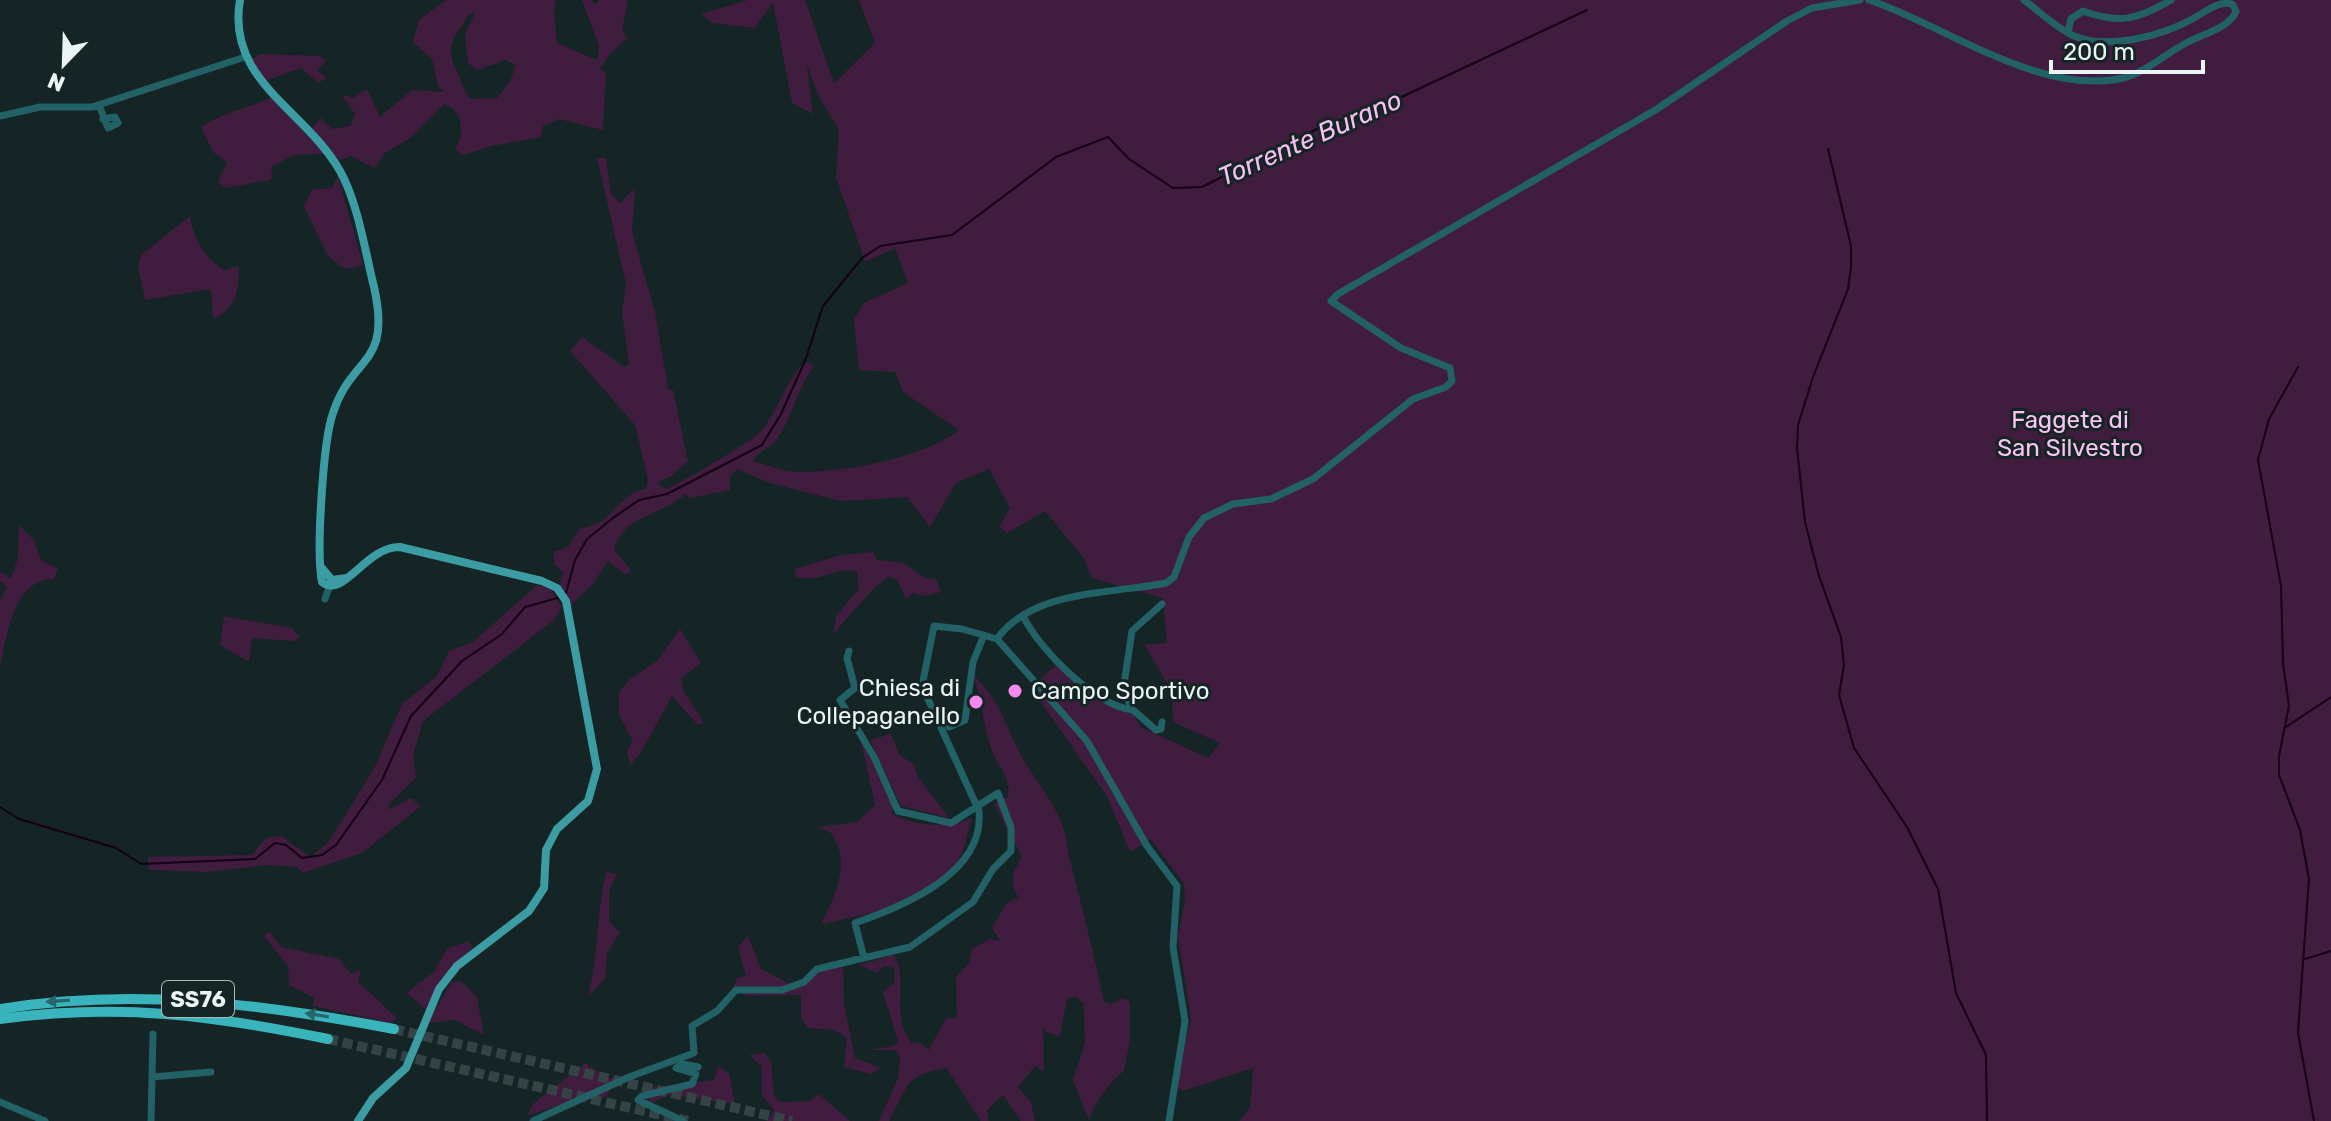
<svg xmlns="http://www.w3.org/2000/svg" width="2331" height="1121" font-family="Rubik,sans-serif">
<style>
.green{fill:#401d3e;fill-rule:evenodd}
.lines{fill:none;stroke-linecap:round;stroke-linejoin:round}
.stream{stroke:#150014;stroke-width:2}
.highway-tunnel{stroke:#354344;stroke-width:10;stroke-dasharray:10 5;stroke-linecap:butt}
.minor{stroke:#226165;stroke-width:7}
.major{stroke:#3b9ca3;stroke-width:8}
.highway{stroke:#3ab4bc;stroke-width:10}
.oneway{fill:#266569}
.poi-dot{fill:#f589ee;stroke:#152425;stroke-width:3}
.labels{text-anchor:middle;stroke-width:6;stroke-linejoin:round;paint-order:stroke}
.shield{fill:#152425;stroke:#abb6b7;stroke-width:2}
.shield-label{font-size:22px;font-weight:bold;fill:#ebf5f5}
.park-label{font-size:24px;fill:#f9c4f4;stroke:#152425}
.poi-label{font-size:24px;fill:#ebf5f5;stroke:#152425;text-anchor:end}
.water-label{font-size:26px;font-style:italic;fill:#f6c1f1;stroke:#152425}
</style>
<rect width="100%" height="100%" fill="#152425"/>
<path class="green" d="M446,0H556L554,12L557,43L597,60L599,46L582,0H591L596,5L599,0H628L622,30L627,38L609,55L600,69L606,73L603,130L559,119L543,126L540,137L492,146L463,155L455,150C464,133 465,112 444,104L410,138L385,153L374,168L351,156L339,160L311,129L321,118L332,129L350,126L355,114L343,97L345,95L353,98L367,89L380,117L412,90L444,92L438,86L432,59L413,42L419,20ZM475,13L465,35L468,63L477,70L506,60L516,65L510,81L497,98L471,99C464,92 463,85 459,76C444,45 452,39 470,14Z
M748,0H805L834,83L875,43L859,0H2331V1121H1239L1250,1108L1253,1068L1182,1091L1174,1085L1191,1020L1178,936L1185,900L1184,884L1151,839L1130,852L1107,796L1030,687L1056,665L1104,703L1133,714L1141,727L1208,758L1220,743L1173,722L1172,692L1144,644L1167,643L1163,598L1092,578L1083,557L1045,511L1007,533L999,527L1010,508L989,469L956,483L930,527L907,497L841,501L770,483L737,469L730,476V490L690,498L685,494C661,517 624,513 614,550L631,570L626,575L608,561L593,584L570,606L560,585L563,572L554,564V552L568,547L580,528C610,528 618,494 646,488L648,480L635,425L570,351L582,337L624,367L629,363L622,313L626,284L597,158H606L611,194L620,203L635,188L632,232L655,312L668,389L673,390L688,461L670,477L659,481L660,486L667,489C682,482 755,440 762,430C779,408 786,382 805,361L814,366C796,389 793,418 776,440C768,450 759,450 753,461C767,465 782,471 796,472C841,473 925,458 959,430L903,392L895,372L859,370L854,319L864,303L908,283L895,248L865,262L836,177L839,129L819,97L807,65L813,114L792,103L773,2L755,28L712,23L701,14Z
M261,54L320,56L326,61L317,70L327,78L318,83L301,68L265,81L251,59Z
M272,97L325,154L294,155L272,166L271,180L225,188L218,182L227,162L213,152L201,127C222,113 249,108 272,97Z
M338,176L363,265L345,269L327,255L304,206L312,190L332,188Z
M190,216C192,236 206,260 224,270L239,266C238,292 238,307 213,319L211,289L145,300L138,266L141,255Z
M19,525L34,540L41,560L58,569L54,579C12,579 7,638 0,667V600L7,587L0,581V572L11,578L18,558Z
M873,552L877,560L903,563L925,578L936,579L941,592L925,596L913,593L906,599L898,581L890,576L874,588L833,634L836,616L859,589L857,571C835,566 816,585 795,576V569L841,555Z
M537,585L550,588L562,607L554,620L423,721L413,755L416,777L388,805V810L411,798L421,806L362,853L303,873L297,867L266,865L208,872L149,870L148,857L252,855L266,838L281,836L310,857L328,843L374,769L402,704L437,676L449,651L473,642Z
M224,616L292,628L299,637L295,641L252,638L249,662L220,645Z
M680,629L701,663L681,678L684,692L704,723L698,725L672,696L640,754L630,765L627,751L633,741L619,715V692L630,679L657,661Z
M973,675C997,695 1006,725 1019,752C1032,776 1051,797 1062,824C1066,835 1067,848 1070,860C1082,907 1094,954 1104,1002L1111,1004L1123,998L1130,1002V1039L1124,1071C1109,1083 1094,1103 1089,1121L1073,1080L1085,1043L1084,1004L1075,996L1067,999L1060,1036L1048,1033L1043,1027L1044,1072L1035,1066L1018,1087L1031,1102L1035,1121H1021L1003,1095L987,1110L989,1121H981L946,1068C903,1075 908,1088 889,1121H879L898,1078L900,1056L895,1050H869L893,1046L898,1041L883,992L895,982L894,968L884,966L877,973L859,965L894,955C910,982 889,1016 912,1043L919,1042L929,1050L946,1018H957L956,977L969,963L972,949L990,939L1000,941L992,928L1006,904L1018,897C1009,880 1012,873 1022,857L994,803L1008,797C1011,776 999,769 992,751C983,727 982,700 973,675Z
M891,734L899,754L915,766L917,775L949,818L901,806L870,740Z
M860,737L893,805L892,813C915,828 948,827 972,818C967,832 965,853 956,865C928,903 864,916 821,924C836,894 852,861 830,832L818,827L857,822L875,805Z
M606,872L617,874L609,890V922L620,932L607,954L605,979L588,996C599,954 596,914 606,872Z
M269,931L281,947L339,959L351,974L361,969L358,982L397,1018L390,1023L313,1006L314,998L289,985L288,966L264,936Z
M748,936L761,969L794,986L824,967L843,963L844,1005L855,1058L881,1068L871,1074L844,1067L847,1038L834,1030L808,1028L801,1018V995L747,996L733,988L737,978L746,976L738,947Z
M468,941L473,947L437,989L426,1010L407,993L434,972L447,949Z
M461,981L477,997L484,1035L455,1020L428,1023L451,982Z
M764,1053L771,1062L774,1096L781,1102L809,1101L819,1094L850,1121H767L774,1110L762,1095V1066L749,1055Z
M585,1063L608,1079L619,1075L606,1097L586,1096L527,1116L533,1104Z
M718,1066L729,1074L735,1104L670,1095L652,1102L645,1097L651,1087L714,1080Z"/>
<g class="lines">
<path class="stream" d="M1828,149L1851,246V267L1848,289L1813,377L1798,425L1797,448L1805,522L1819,576L1841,637L1844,665L1839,695L1854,748L1907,827L1938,889L1956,993L1986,1055L1987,1121
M2298,367L2269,419L2258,460L2281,586L2283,663L2289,706L2279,756V775L2300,830L2309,879L2298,1033L2314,1121
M566,593L575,560L587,539L613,518L639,500L667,494L762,445L781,414L805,361L823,306L862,258L880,246L952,235L1056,157L1108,137L1129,159L1173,188L1202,187L1317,129L1393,101L1587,10
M2286,727L2331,697
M0,807L19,819L116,848L141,864L255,859L275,843L286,845L302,858L322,855L336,845L382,780L411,716L462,661L502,634L525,607L561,597
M2305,959L2331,951"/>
<path class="highway-tunnel" d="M394,1029L792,1121
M328,1039L688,1121"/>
<path class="minor" d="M1869,0C1944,25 2041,97 2123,78C2147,72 2165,54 2186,43C2202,34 2230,28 2236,11L2232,4C2219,0 2205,12 2194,18C2163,36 2108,50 2074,36C2056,28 2039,11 2024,0
M2068,32L2071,19L2083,11C2119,24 2137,20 2171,0
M99,105L108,128L118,123L115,117L103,119
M0,116L40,107H92L245,57
M325,599L331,582
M1162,604L1132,631L1123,691L1133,710L1156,730L1161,729L1162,722
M1023,616C1040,650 1094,705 1133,710
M997,639C1033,589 1112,594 1166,583L1174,577L1189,537L1204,518L1233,504L1271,499L1313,479L1413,399L1446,387L1452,381L1450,368L1401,348L1331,301L1338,294L1657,109L1787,21L1812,8L1860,0
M949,727L965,720L973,662L984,635
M864,958L855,923C904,906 985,873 979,811L922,686L934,626L962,629L997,639L1087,741L1147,846L1177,886L1173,947L1185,1021L1169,1121
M152,1077L211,1072
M0,1102L45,1121
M151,1121L153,1034
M533,1121L629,1077L694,1053L692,1026L717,1011L736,990H782L804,982L817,969L910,947L973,902L993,869L1011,851V827L998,793L951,823L898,811L874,757L840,700L855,688L847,658L849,651
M683,1121L638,1100L642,1096L692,1084L696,1074L676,1068L683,1064L698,1067"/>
<path class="major" d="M240,0C226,81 305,109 340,171C358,203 365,251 374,287C392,367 352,354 333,413C323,441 316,553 322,582C343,600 366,546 400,547L542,581L557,588L566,601L597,769L588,801L557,829L546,850L544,888L529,911L457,966L439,989L406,1068L373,1098L358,1121
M322,568L332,580L347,578"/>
<path class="highway" d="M0,1009C134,987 262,1004 394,1029
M0,1019C120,1003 211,1015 328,1039"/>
</g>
<defs><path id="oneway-solid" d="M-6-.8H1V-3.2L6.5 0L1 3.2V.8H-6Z" transform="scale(2)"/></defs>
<g class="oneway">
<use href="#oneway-solid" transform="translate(58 1001) rotate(176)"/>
<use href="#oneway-solid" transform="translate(317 1015) rotate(-171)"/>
</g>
<g class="poi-dot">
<circle cx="1015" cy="691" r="8"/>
<circle cx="976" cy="702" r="8"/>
</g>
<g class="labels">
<rect class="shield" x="162" y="981" width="72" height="36" rx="6"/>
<g class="shield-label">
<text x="198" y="1007">SS76</text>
</g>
<g class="park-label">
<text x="2070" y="428">Faggete di<tspan x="2070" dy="28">San Silvestro</tspan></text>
</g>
<g class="poi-label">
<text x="960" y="696">Chiesa di<tspan x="960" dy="28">Collepaganello</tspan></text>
<text x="1031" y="699" text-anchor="start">Campo Sportivo</text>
</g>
<g class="water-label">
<text transform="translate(1310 138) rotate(-24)" y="9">Torrente Burano</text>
</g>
</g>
<g transform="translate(64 64) rotate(203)" stroke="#152425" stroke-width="6" paint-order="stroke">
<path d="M0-6L14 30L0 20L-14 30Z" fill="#ebf5f5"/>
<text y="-12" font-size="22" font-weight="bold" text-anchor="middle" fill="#ebf5f5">N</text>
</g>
<path d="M2051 60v12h152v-12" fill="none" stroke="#ebf5f5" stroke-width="4"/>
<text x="2063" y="60" font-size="24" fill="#ebf5f5" stroke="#152425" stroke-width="6" paint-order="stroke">200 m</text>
</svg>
